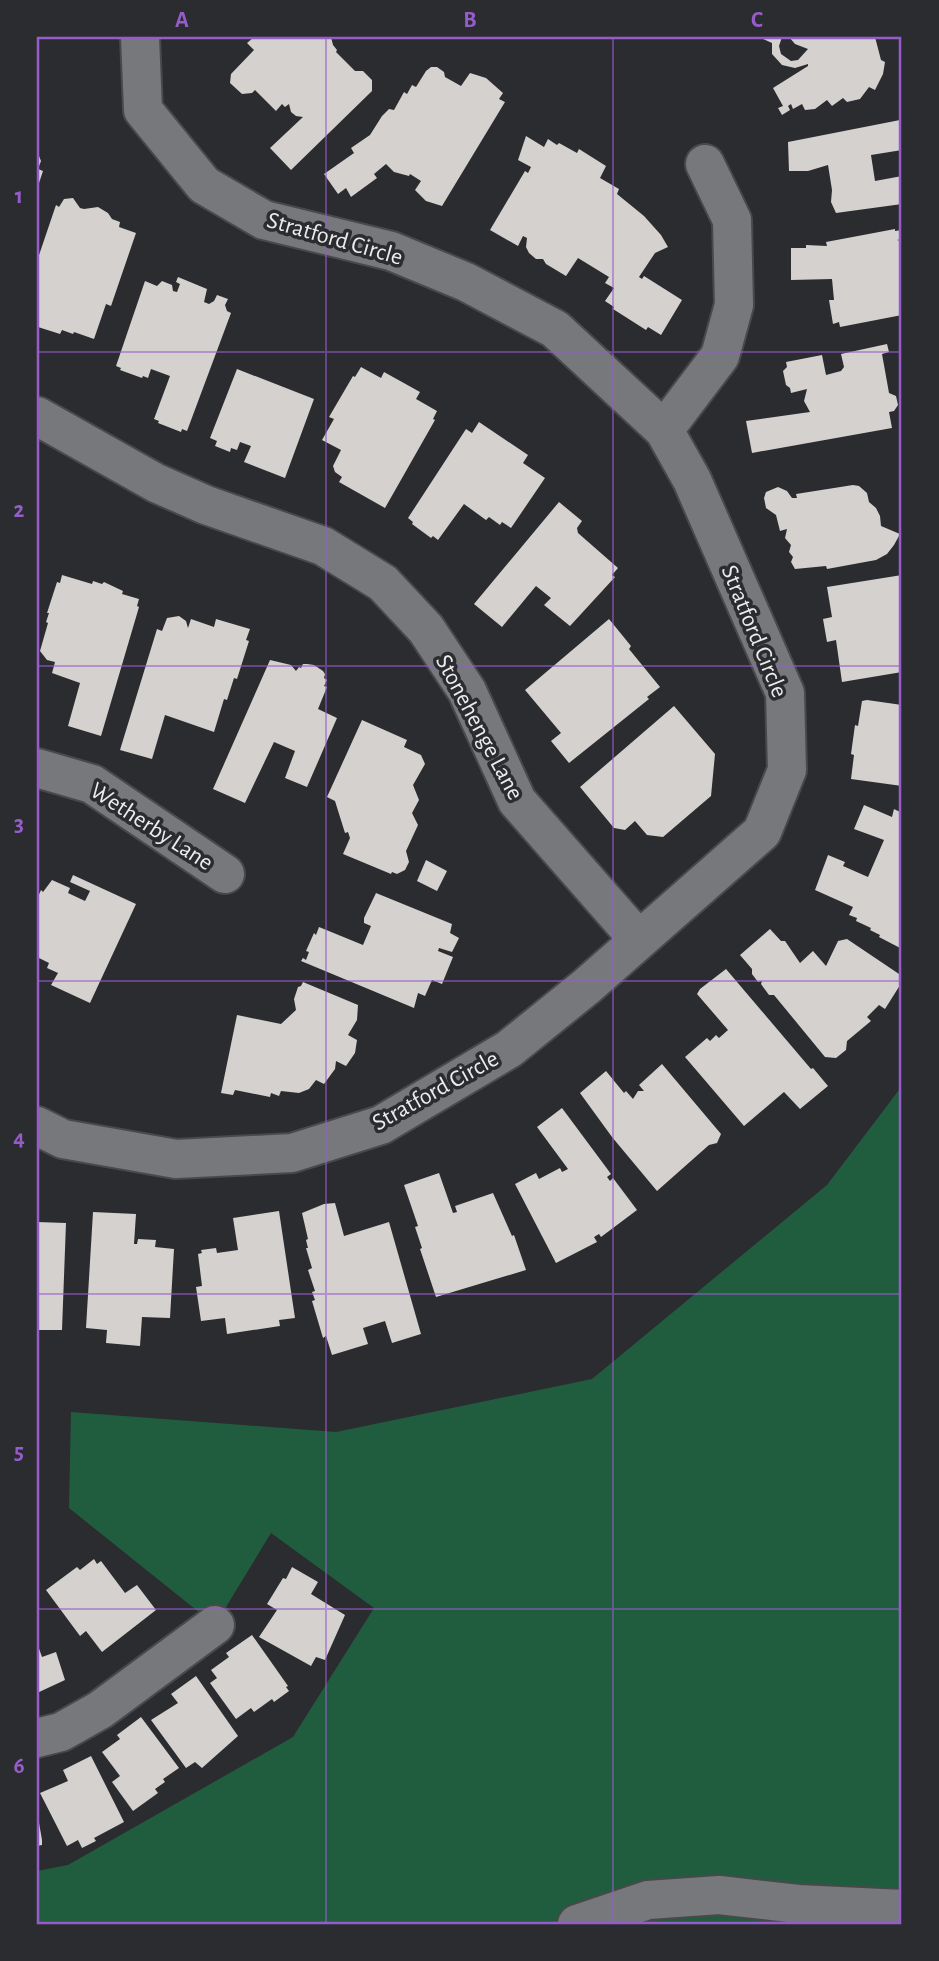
<svg xmlns="http://www.w3.org/2000/svg" width="939" height="1961" font-family="'Alegreya Sans',sans-serif">
<style>
.green{fill:#205d3f}
.building{fill:#d5d1cf}
.lines{fill:none;stroke-linecap:round;stroke-linejoin:round}
.minor-casing{stroke:#48494b;stroke-width:42}
.minor{stroke:#77787c;stroke-width:38}
.grid{fill:none;stroke:#975ccb;stroke-width:2;stroke-opacity:0.55}
.labels{text-anchor:middle;stroke-width:7;stroke-linejoin:round;paint-order:stroke}
.street-label{font-size:24px;fill:#ececee;stroke:#2b2c2f}
.neatline{fill:none;stroke:#975ccb;stroke-width:2.5}
.grid-label{font-size:23px;text-anchor:middle;font-weight:bold;fill:#975ccb}
</style>
<rect width="100%" height="100%" fill="#2b2c2f"/>
<path class="green" d="M902,1086V1924H37V1871L68,1865L293,1737L374,1608L271,1533L215,1625L69,1508L71,1412L336,1432L592,1379L827,1185Z"/>
<path class="building" d="M254,37H331L333,45L337,50L336,52L355,71H363L372,80V91L291,170L270,148L303,117L296,116L291,112L289,104L285,107L282,104L276,111L255,90L252,93L242,94L230,83L231,74L254,50L247,43Z
M759,37H782L779,46L781,54L791,61L798,60L808,49L795,44L789,37H875L881,60L885,62L883,74L875,90L869,87L860,99L847,102L843,98L832,106L827,100L815,109L805,110L802,104L793,109L791,104L788,106L790,110L782,115L778,108L783,106L773,88L808,66V64L795,68L782,65L772,54V43Z
M437,67L444,72L445,77L461,86L470,73L486,78L503,93L499,99L505,102L442,206L426,201L415,190L421,181L410,174L409,176L394,172L386,164L374,174L377,178L351,197L346,188L338,194L324,174L354,153L351,148L370,135L382,116L389,109L394,110L404,92L407,94L412,85L416,87L426,71L431,67Z
M900,120L902,150L871,155L875,181L902,176V204L836,213L831,202L832,190L828,165L808,171H789L788,142Z
M526,136L544,147L548,139L557,145L559,143L577,153L579,149L606,166L600,178L619,189L617,194L644,216L661,235L668,247L655,253L639,277L642,279L644,276L682,300L661,335L648,327L646,330L613,309L614,307L605,301L614,288L605,283L609,277L578,258L566,276L546,264L543,259H536L529,253L526,247L527,238L523,236L518,246L490,230L525,171L528,173L531,167L518,160Z
M37,151L41,161L38,169L43,171L37,189Z
M73,198L80,208L84,209L98,207L108,213L112,219L120,222L119,227L136,233L111,306L106,304L94,339L74,332L73,334L62,330L60,334L38,327L39,323L37,322V261L56,205L59,207L64,199Z
M895,229V231L902,230V239L897,240L901,241L902,246V315L840,327L839,322L833,324L829,300H834L832,279L791,280V248H806V245L827,246L826,242Z
M178,277L207,289L204,302L209,304L214,301L217,295L228,299L225,305L227,311L231,313L187,431L182,429L181,432L158,423L159,421L154,419L170,376L151,369L148,378L143,376L142,378L120,370L121,368L116,366L145,281L157,286L162,281L172,285L173,291L177,292L180,284L176,282Z
M887,344L889,352L882,354L889,393L896,396L898,405L894,411L889,412L892,428L752,453L746,421L810,412L804,401L807,389L791,393L790,388L786,385L783,371L787,367L786,362L822,355L826,375L841,371L844,367L841,354Z
M361,367L381,378L384,372L420,392L416,399L437,411L433,419L435,420L385,508L339,482L342,477L335,472L333,466L341,450L322,440L334,419L329,417L353,376L355,377Z
M237,369L314,399L285,478L244,462L251,446L240,442L237,450L231,448L230,452L215,446L217,441L210,438Z
M479,422L528,455L523,463L545,478L511,528L502,522L500,525L489,517L486,520L464,504L438,540L433,536L431,538L412,524L413,522L408,518L466,429L472,433Z
M853,485L859,486L867,493L869,502L876,508L880,516L881,526L900,534L894,545L887,554L876,560L827,569L826,566L795,569L791,562L793,557L789,552L791,545L785,538L787,529L780,531L776,515L766,508L764,498L766,492L778,487L787,491L792,498H797L796,494Z
M559,502L582,521L577,528L578,533L618,568L612,575L615,577L570,626L544,605L551,598L536,586L502,627L474,604Z
M62,575L92,584L93,581L102,584L104,582L123,591L122,594L139,599L137,606L139,607L101,736L68,726L80,683L52,673L55,662L47,660L40,651L48,623L46,622L49,613H47L57,582L60,583Z
M902,575V672L842,682L836,640L827,642L823,619L832,617L827,587Z
M179,616L186,621L188,628L191,619L214,627L216,619L250,629L246,640L249,641L237,679L234,678L227,700L224,699L214,732L165,715L152,759L120,750L157,629L162,631L167,618Z
M609,619L631,646L629,649L660,687L647,697L649,699L569,763L551,741L561,733L525,690Z
M270,660L291,665L296,671L299,667L301,668L303,664H307L314,665L323,671L325,674L324,678L327,680L324,686L327,687L318,709L337,718L307,787L285,778L295,751L274,742L245,803L213,789Z
M867,700L902,705V786L851,779L854,755L851,754L855,725L858,726L862,701Z
M674,706L715,754L711,796L663,837L647,835L635,821L625,830L614,828L580,787Z
M362,720L407,740L404,747L421,755L425,764L413,785L419,800L412,813L418,825L406,851L409,862L405,870L397,874L392,872L391,874L343,854L350,838L348,832L345,833L335,801L327,797Z
M864,805L892,817L894,809L902,813V949L879,937L880,935L870,930L871,928L856,921L857,918L849,915L853,907L815,890L828,855L845,862L843,866L868,877L884,840L854,829Z
M426,860L447,871L437,891L417,881Z
M73,875L136,904L90,1003L51,985L58,973L47,968L49,963L37,957V899L41,890L43,892L52,880L70,888L68,893L85,901L90,891L70,882Z
M376,893L452,924L450,933L459,938L452,952L439,948L438,951L453,957L442,984L432,980L425,996L418,993L414,1008L301,961L303,958L306,960L309,952L306,951L314,933L316,935L319,927L363,945L371,926L364,923V918Z
M770,929L781,941H785L800,963L813,951L826,966L838,941L847,939L902,976V982L885,1009L879,1005L867,1017L871,1021L847,1041L846,1050L836,1058L825,1057L774,995H769L761,984L762,981L758,982L752,974V969L740,955Z
M726,969L811,1069L813,1068L828,1086L800,1109L784,1092L744,1126L685,1057L707,1038L710,1041L716,1035L719,1038L728,1030L697,994L700,989Z
M303,982L358,1005L357,1020L348,1035L357,1040L355,1053L346,1066L336,1061L335,1069L324,1084L316,1080L309,1089L299,1093L281,1091L279,1096L271,1093L270,1097L235,1090L233,1095L221,1093L237,1015L281,1024L296,1010L294,999L298,987L301,986Z
M662,1064L721,1134L717,1143L709,1145L657,1191L612,1137L580,1093L606,1071L624,1093L626,1091L633,1099L638,1091H644L639,1085Z
M562,1108L611,1174L607,1177L610,1181L613,1178L637,1210L601,1237L599,1234L594,1237L597,1242L556,1263L515,1184L536,1173L539,1179L560,1168L562,1172L568,1169L537,1127Z
M439,1173L453,1213L457,1212L455,1206L493,1193L512,1236L514,1235L526,1270L436,1297L420,1249L422,1248L415,1227L418,1226L404,1185Z
M335,1203L344,1236L389,1222L421,1334L392,1343L385,1321L363,1328L368,1344L332,1355L326,1336L323,1338L312,1301L315,1300L312,1292L315,1291L308,1270L312,1268L306,1248H308L306,1240L308,1239L302,1213L324,1204Z
M279,1211L295,1318L279,1320L280,1326L227,1334L225,1318L201,1321L196,1287L202,1286L198,1254L202,1253L201,1250L216,1248L217,1253L238,1250L233,1218Z
M93,1212L136,1214L134,1244H137L138,1239L156,1240L155,1247L174,1249L170,1318L142,1317L140,1346L106,1343L107,1330L86,1328Z
M37,1222L66,1223L62,1330H37Z
M94,1559L97,1564L101,1561L125,1593L137,1585L156,1610L102,1652L86,1631L80,1636L46,1590L77,1567L80,1570Z
M292,1567L318,1582L311,1594L345,1615L325,1660L316,1657L311,1666L259,1637L277,1610L267,1604L283,1578L286,1579Z
M252,1635L288,1686L286,1687L289,1691L274,1702L272,1699L254,1712L251,1708L236,1719L210,1683L217,1678L211,1670L229,1657L226,1653Z
M37,1643L42,1657L56,1652L65,1680L37,1693Z
M196,1676L238,1736L202,1768L195,1762L186,1768L151,1720L178,1703L171,1694Z
M141,1717L179,1768L163,1779L165,1782L155,1789L158,1793L133,1811L112,1782L120,1776L102,1752L120,1739L117,1735Z
M91,1756L124,1822L94,1838L96,1841L82,1848L78,1840L67,1846L40,1793L68,1781L63,1770Z
M38,1817L42,1840V1845L37,1846Z"/>
<g class="lines">
<g class="minor-casing">
<path id="minor" d="M37,416L156,483L206,505L323,546L383,583L426,629L467,691L517,801L638,939
M664,430L720,356L734,305L732,220L705,164
M37,768L92,784L225,874
M37,1126L63,1139L176,1159L292,1153L381,1125L509,1049L587,986L762,832L787,770L785,693L692,480L664,430L555,329L466,282L391,251L264,220L204,185L143,110L140,37
M37,1738L61,1732L100,1710L215,1625
M577,1924L648,1900L719,1895L798,1904L902,1909"/>
</g>
<use href="#minor" class="minor"/>
</g>
<path class="grid" d="M326,37V1924M613,37V1924M37,352H902M37,666H902M37,981H902M37,1294H902M37,1609H902"/>
<g class="labels">
<g class="street-label">
<text transform="translate(335 238) rotate(16)" y="8">Stratford Circle</text>
<text transform="translate(755 631) rotate(68)" y="8">Stratford Circle</text>
<text transform="translate(480 727) rotate(62)" y="8">Stonehenge Lane</text>
<text transform="translate(152 826) rotate(33)" y="8">Wetherby Lane</text>
<text transform="translate(435 1090) rotate(-29)" y="8">Stratford Circle</text>
</g>
</g>
<rect width="939" height="1961" fill="none" stroke="#2b2c2f" stroke-width="77"/>
<rect x="38" y="38" width="862" height="1885" class="neatline"/>
<g class="grid-label">
<text x="182" y="27">A</text>
<text x="470" y="27">B</text>
<text x="757" y="27">C</text>
<text x="19" y="203">1</text>
<text x="19" y="517">2</text>
<text x="19" y="831">3</text>
<text x="19" y="1145">4</text>
<text x="19" y="1459">5</text>
<text x="19" y="1773">6</text>
</g>
</svg>
